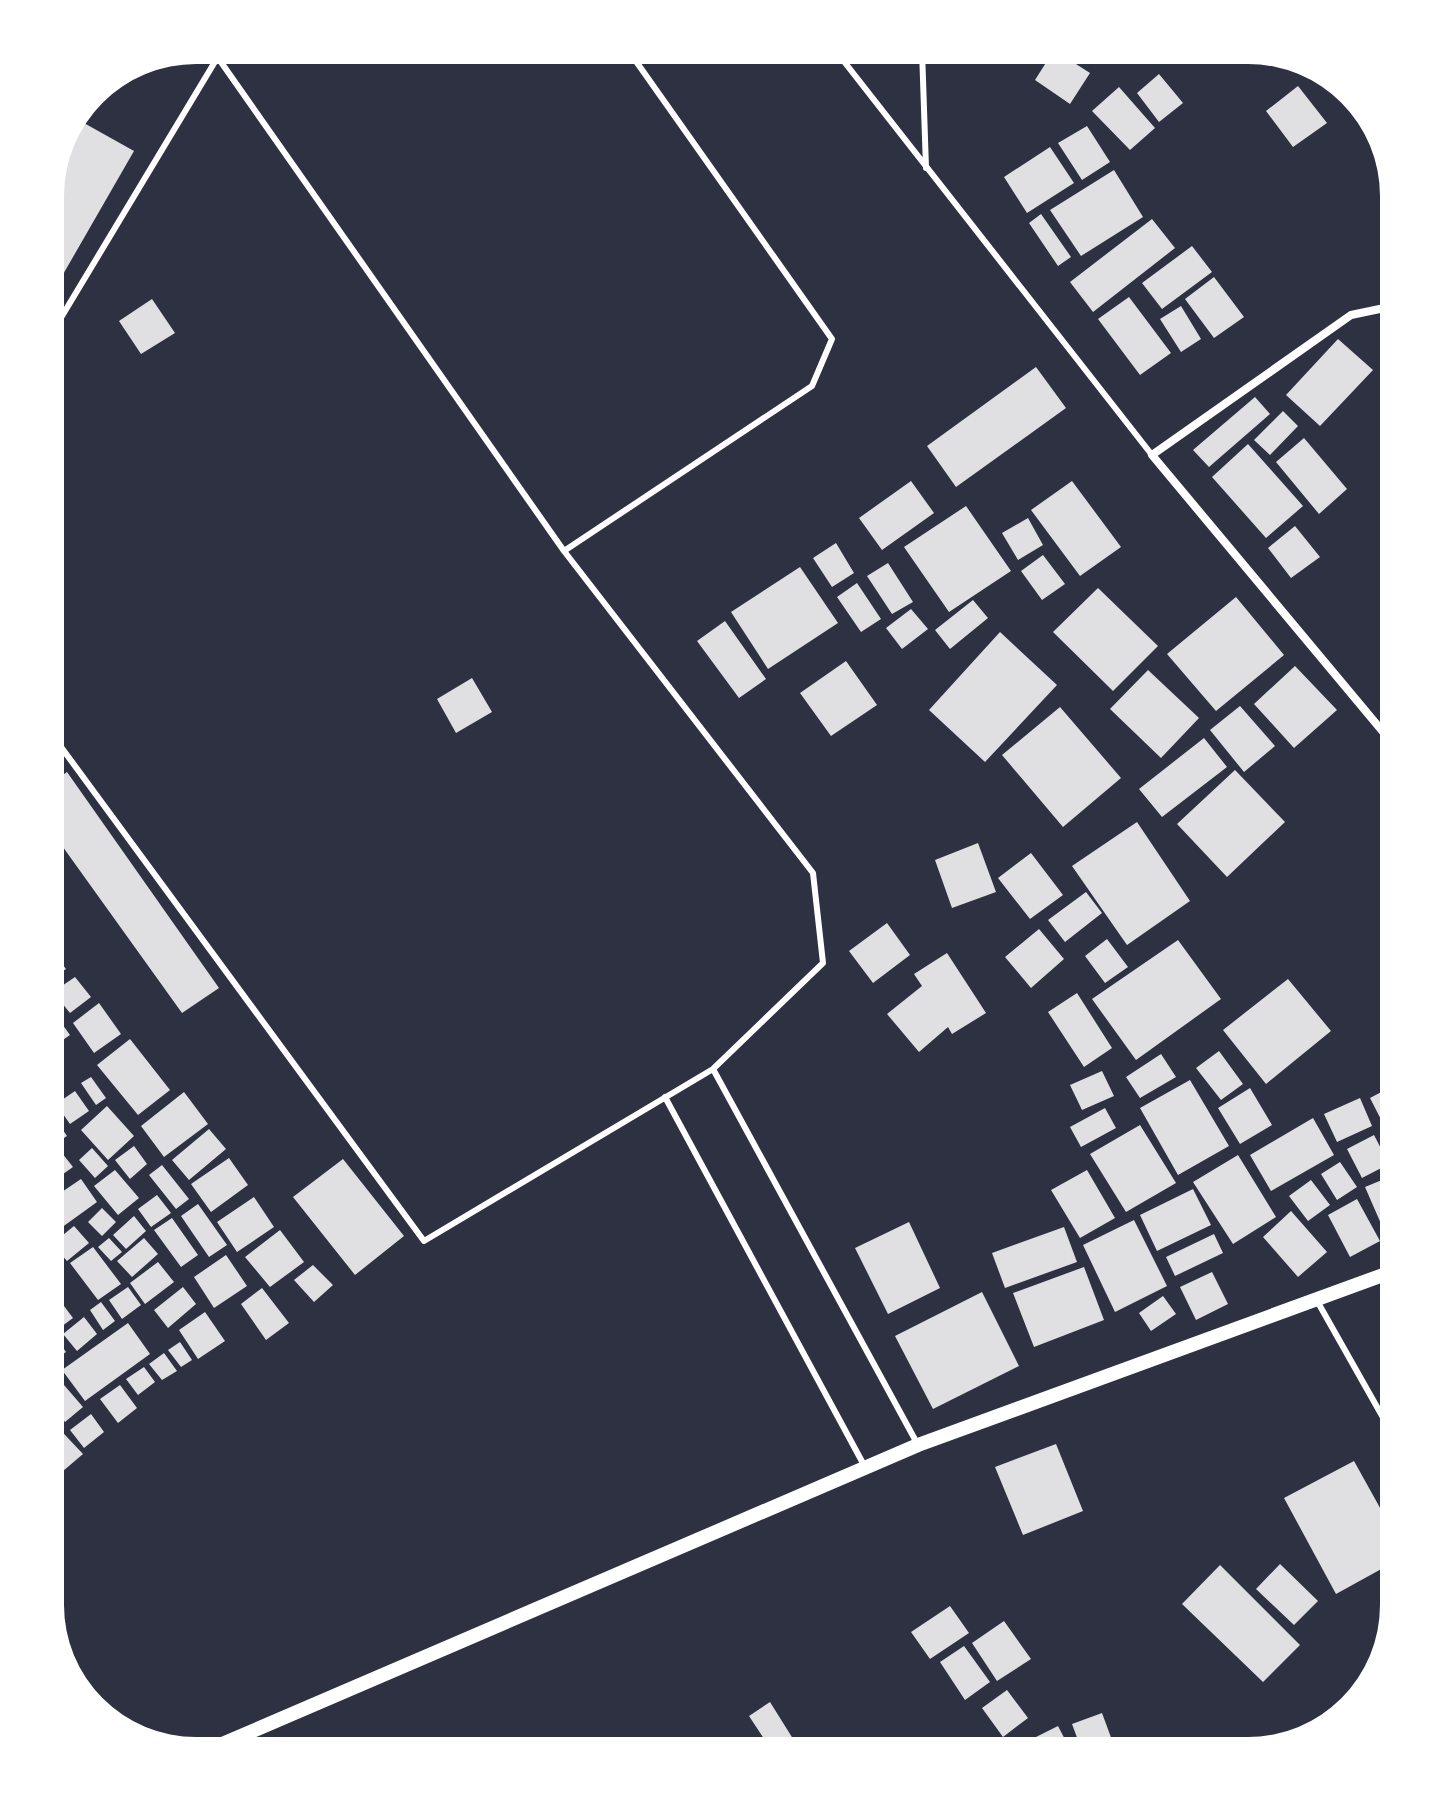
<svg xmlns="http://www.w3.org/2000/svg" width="1444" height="1801" font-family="'Asap Condensed',sans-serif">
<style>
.building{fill:#e0e0e3}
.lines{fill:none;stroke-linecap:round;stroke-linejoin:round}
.service{stroke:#fff;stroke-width:6}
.minor{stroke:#fff;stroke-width:8}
.tertiary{stroke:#fff;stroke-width:14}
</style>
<rect width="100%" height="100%" fill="#2d3142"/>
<path class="building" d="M1054,50L1090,73L1070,104L1035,80Z
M1159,74L1183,103L1159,122L1137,93Z
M1298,86L1327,123L1293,147L1266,111Z
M1119,87L1155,128L1130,150L1092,111Z
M75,118L134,151L50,297V186L65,132Z
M1087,126L1110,162L1082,180L1058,143Z
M1050,147L1074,183L1027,213L1004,177Z
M1114,170L1143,217L1081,256L1050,210Z
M1041,214L1071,257L1058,266L1029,223Z
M1152,219L1175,248L1093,312L1070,282Z
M1192,246L1212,272L1162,309L1142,283Z
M1214,277L1244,317L1214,338L1185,299Z
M1129,297L1171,353L1140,375L1098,319Z
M152,299L175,333L141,354L119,321Z
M1181,306L1201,339L1181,352L1160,319Z
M1338,339L1373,370L1320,426L1286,395Z
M1036,367L1066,408L956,487L927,446Z
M1255,397L1270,414L1209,467L1193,450Z
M1283,411L1298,426L1270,455L1254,440Z
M1304,438L1347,489L1319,514L1276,462Z
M1248,444L1303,506L1266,538L1212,477Z
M911,481L934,513L882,550L859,518Z
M1072,481L1121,547L1080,576L1031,510Z
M966,506L1011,571L949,612L904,547Z
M1028,518L1043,545L1018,560L1002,533Z
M1295,526L1320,557L1291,578L1268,548Z
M836,543L854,573L832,587L813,558Z
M1043,555L1065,584L1042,600L1021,571Z
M888,563L913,602L892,614L867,576Z
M800,567L838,623L768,669L731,612Z
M857,583L881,619L861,632L837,597Z
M1098,588L1158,646L1113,691L1053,632Z
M1236,597L1284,655L1216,711L1167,654Z
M973,600L988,618L950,649L935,630Z
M911,609L928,629L902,649L886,628Z
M725,621L766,679L739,698L697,641Z
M1000,632L1057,685L985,762L929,710Z
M846,661L877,705L831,736L800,693Z
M1295,666L1337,710L1294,748L1254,704Z
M1148,670L1199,718L1161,758L1110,709Z
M472,678L492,712L456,733L437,699Z
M1240,706L1275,746L1244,772L1210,730Z
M1060,707L1121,778L1063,827L1002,755Z
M1204,738L1227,767L1162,817L1139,789Z
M1235,770L1285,822L1227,877L1177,824Z
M67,772L219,988L182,1013L50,829V784Z
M1137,822L1190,901L1127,945L1072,866Z
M978,843L996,892L952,908L935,860Z
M1031,853L1063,895L1030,919L998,878Z
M1086,892L1102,913L1065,942L1048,920Z
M887,923L910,955L873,983L849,951Z
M1039,929L1064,959L1031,988L1005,957Z
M1107,939L1128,967L1105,983L1085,956Z
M1178,940L1221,999L1136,1060L1092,999Z
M53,952L66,969L50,980V954Z
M947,953L986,1013L952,1034L948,1027L919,1052L887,1014L922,986L914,974Z
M75,977L91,997L70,1013L53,992Z
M1288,979L1331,1031L1266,1084L1223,1030Z
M1077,993L1112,1048L1084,1067L1048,1012Z
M99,1003L121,1034L94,1053L73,1023Z
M50,1007L70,1035L50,1049Z
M130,1039L170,1090L138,1115L97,1065Z
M1219,1051L1243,1084L1221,1100L1196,1068Z
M1161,1054L1176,1077L1140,1098L1126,1077Z
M1102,1071L1114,1096L1082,1110L1070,1085Z
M50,1074L58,1089L50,1094Z
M91,1077L106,1098L96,1105L81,1083Z
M1190,1080L1229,1146L1178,1175L1140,1108Z
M1250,1088L1272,1125L1240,1144L1218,1108Z
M1387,1089L1394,1104V1145L1370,1098Z
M75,1091L89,1111L70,1124L56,1104Z
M184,1092L208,1124L164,1157L141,1126Z
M1360,1098L1372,1126L1337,1142L1324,1114Z
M107,1106L134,1136L108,1160L81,1130Z
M1105,1108L1116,1128L1081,1147L1070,1127Z
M50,1111L67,1136L50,1147Z
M1313,1118L1334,1155L1271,1191L1250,1155Z
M1140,1125L1176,1183L1126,1212L1090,1154Z
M209,1129L226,1149L189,1180L172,1160Z
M1374,1135L1389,1164L1362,1178L1347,1149Z
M134,1146L147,1164L130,1179L115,1160Z
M58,1148L73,1167L56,1179L50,1170V1154Z
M92,1148L108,1166L95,1178L79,1160Z
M1238,1155L1276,1217L1233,1244L1193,1182Z
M229,1158L248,1185L211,1212L191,1184Z
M343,1159L404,1236L355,1275L293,1197Z
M1340,1162L1357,1187L1337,1200L1321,1174Z
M162,1165L189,1199L176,1209L149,1175Z
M115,1170L139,1198L118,1215L94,1186Z
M1087,1170L1115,1218L1080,1238L1051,1190Z
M1394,1175V1240L1389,1242L1365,1187Z
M81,1179L97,1202L61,1228L50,1212V1200Z
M1311,1180L1330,1205L1308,1221L1289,1196Z
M1193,1189L1211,1225L1157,1251L1140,1215Z
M157,1195L171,1213L151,1227L138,1209Z
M254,1197L274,1227L237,1252L217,1222Z
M1357,1199L1380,1241L1350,1257L1328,1215Z
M198,1204L227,1245L209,1257L181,1216Z
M102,1208L116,1222L102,1236L88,1222Z
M1291,1211L1327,1252L1298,1277L1263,1237Z
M134,1216L146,1231L126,1249L113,1235Z
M172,1218L198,1255L181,1267L154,1230Z
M1134,1220L1167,1286L1115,1312L1083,1245Z
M909,1222L940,1288L888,1314L855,1248Z
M74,1226L89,1243L67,1261L52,1244Z
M1064,1227L1077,1262L1005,1288L992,1253Z
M280,1230L304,1262L270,1287L245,1257Z
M1214,1234L1223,1253L1175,1276L1166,1257Z
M109,1238L122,1252L111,1261L98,1247Z
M144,1238L158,1254L132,1277L117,1261Z
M93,1247L121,1284L98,1300L70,1263Z
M226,1255L247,1286L214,1308L194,1277Z
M158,1262L174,1282L145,1304L130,1283Z
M313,1265L333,1285L314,1302L294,1280Z
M1084,1267L1104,1320L1034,1347L1013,1293Z
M1212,1272L1228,1304L1196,1320L1180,1287Z
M128,1287L141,1305L122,1319L109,1300Z
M183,1287L196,1304L168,1328L154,1310Z
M262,1288L289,1323L266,1340L241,1304Z
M982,1292L1019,1366L933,1409L895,1336Z
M1163,1296L1176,1314L1151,1331L1139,1313Z
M61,1302L73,1318L50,1335V1310Z
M101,1302L115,1321L103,1330L90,1310Z
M205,1312L225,1341L198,1359L179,1330Z
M84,1317L97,1334L77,1351L63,1334Z
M128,1323L150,1354L85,1401L62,1370Z
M56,1338L66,1352L50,1363V1343Z
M180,1342L192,1360L181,1367L168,1350Z
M164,1353L177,1371L162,1380L149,1364Z
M144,1367L155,1382L138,1395L126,1379Z
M64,1385L83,1407L65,1422L50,1404V1397Z
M120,1385L137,1408L118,1423L100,1399Z
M91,1414L104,1432L84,1448L70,1430Z
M50,1419L83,1454L56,1477L50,1471Z
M1056,1444L1083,1511L1023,1535L995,1467Z
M1354,1461L1394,1533V1562L1336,1594L1284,1498Z
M1280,1564L1318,1601L1294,1625L1256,1589Z
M1220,1565L1300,1645L1263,1682L1182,1604Z
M950,1606L969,1633L930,1659L911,1632Z
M1004,1621L1031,1659L997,1681L972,1643Z
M964,1646L990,1682L965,1700L940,1662Z
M1007,1690L1028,1718L1003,1737L982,1708Z
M770,1702L795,1742L781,1751H772L749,1716Z
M1102,1713L1116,1751H1082L1072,1724Z
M1058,1726L1071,1751H1043L1036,1737Z"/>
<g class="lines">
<path class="service" d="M835,50L1152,455
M922,50L926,168
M50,336L222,50
M564,551L812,386L832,339L628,50
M50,732L424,1241L713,1069L823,963L813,873L564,551L216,55
M713,1069L918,1445
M665,1097L865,1467
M1316,1299L1394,1437"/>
<path class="minor" d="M1394,306L1351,315L1152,455L1394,745"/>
<path class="tertiary" d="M206,1751L918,1445L1394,1271"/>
</g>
<path d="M0 0H1444V1801H0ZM196 64H1248A132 132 0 0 1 1380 196V1605A132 132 0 0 1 1248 1737H196A132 132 0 0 1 64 1605V196A132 132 0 0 1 196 64Z" fill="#fff" fill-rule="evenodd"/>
</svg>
